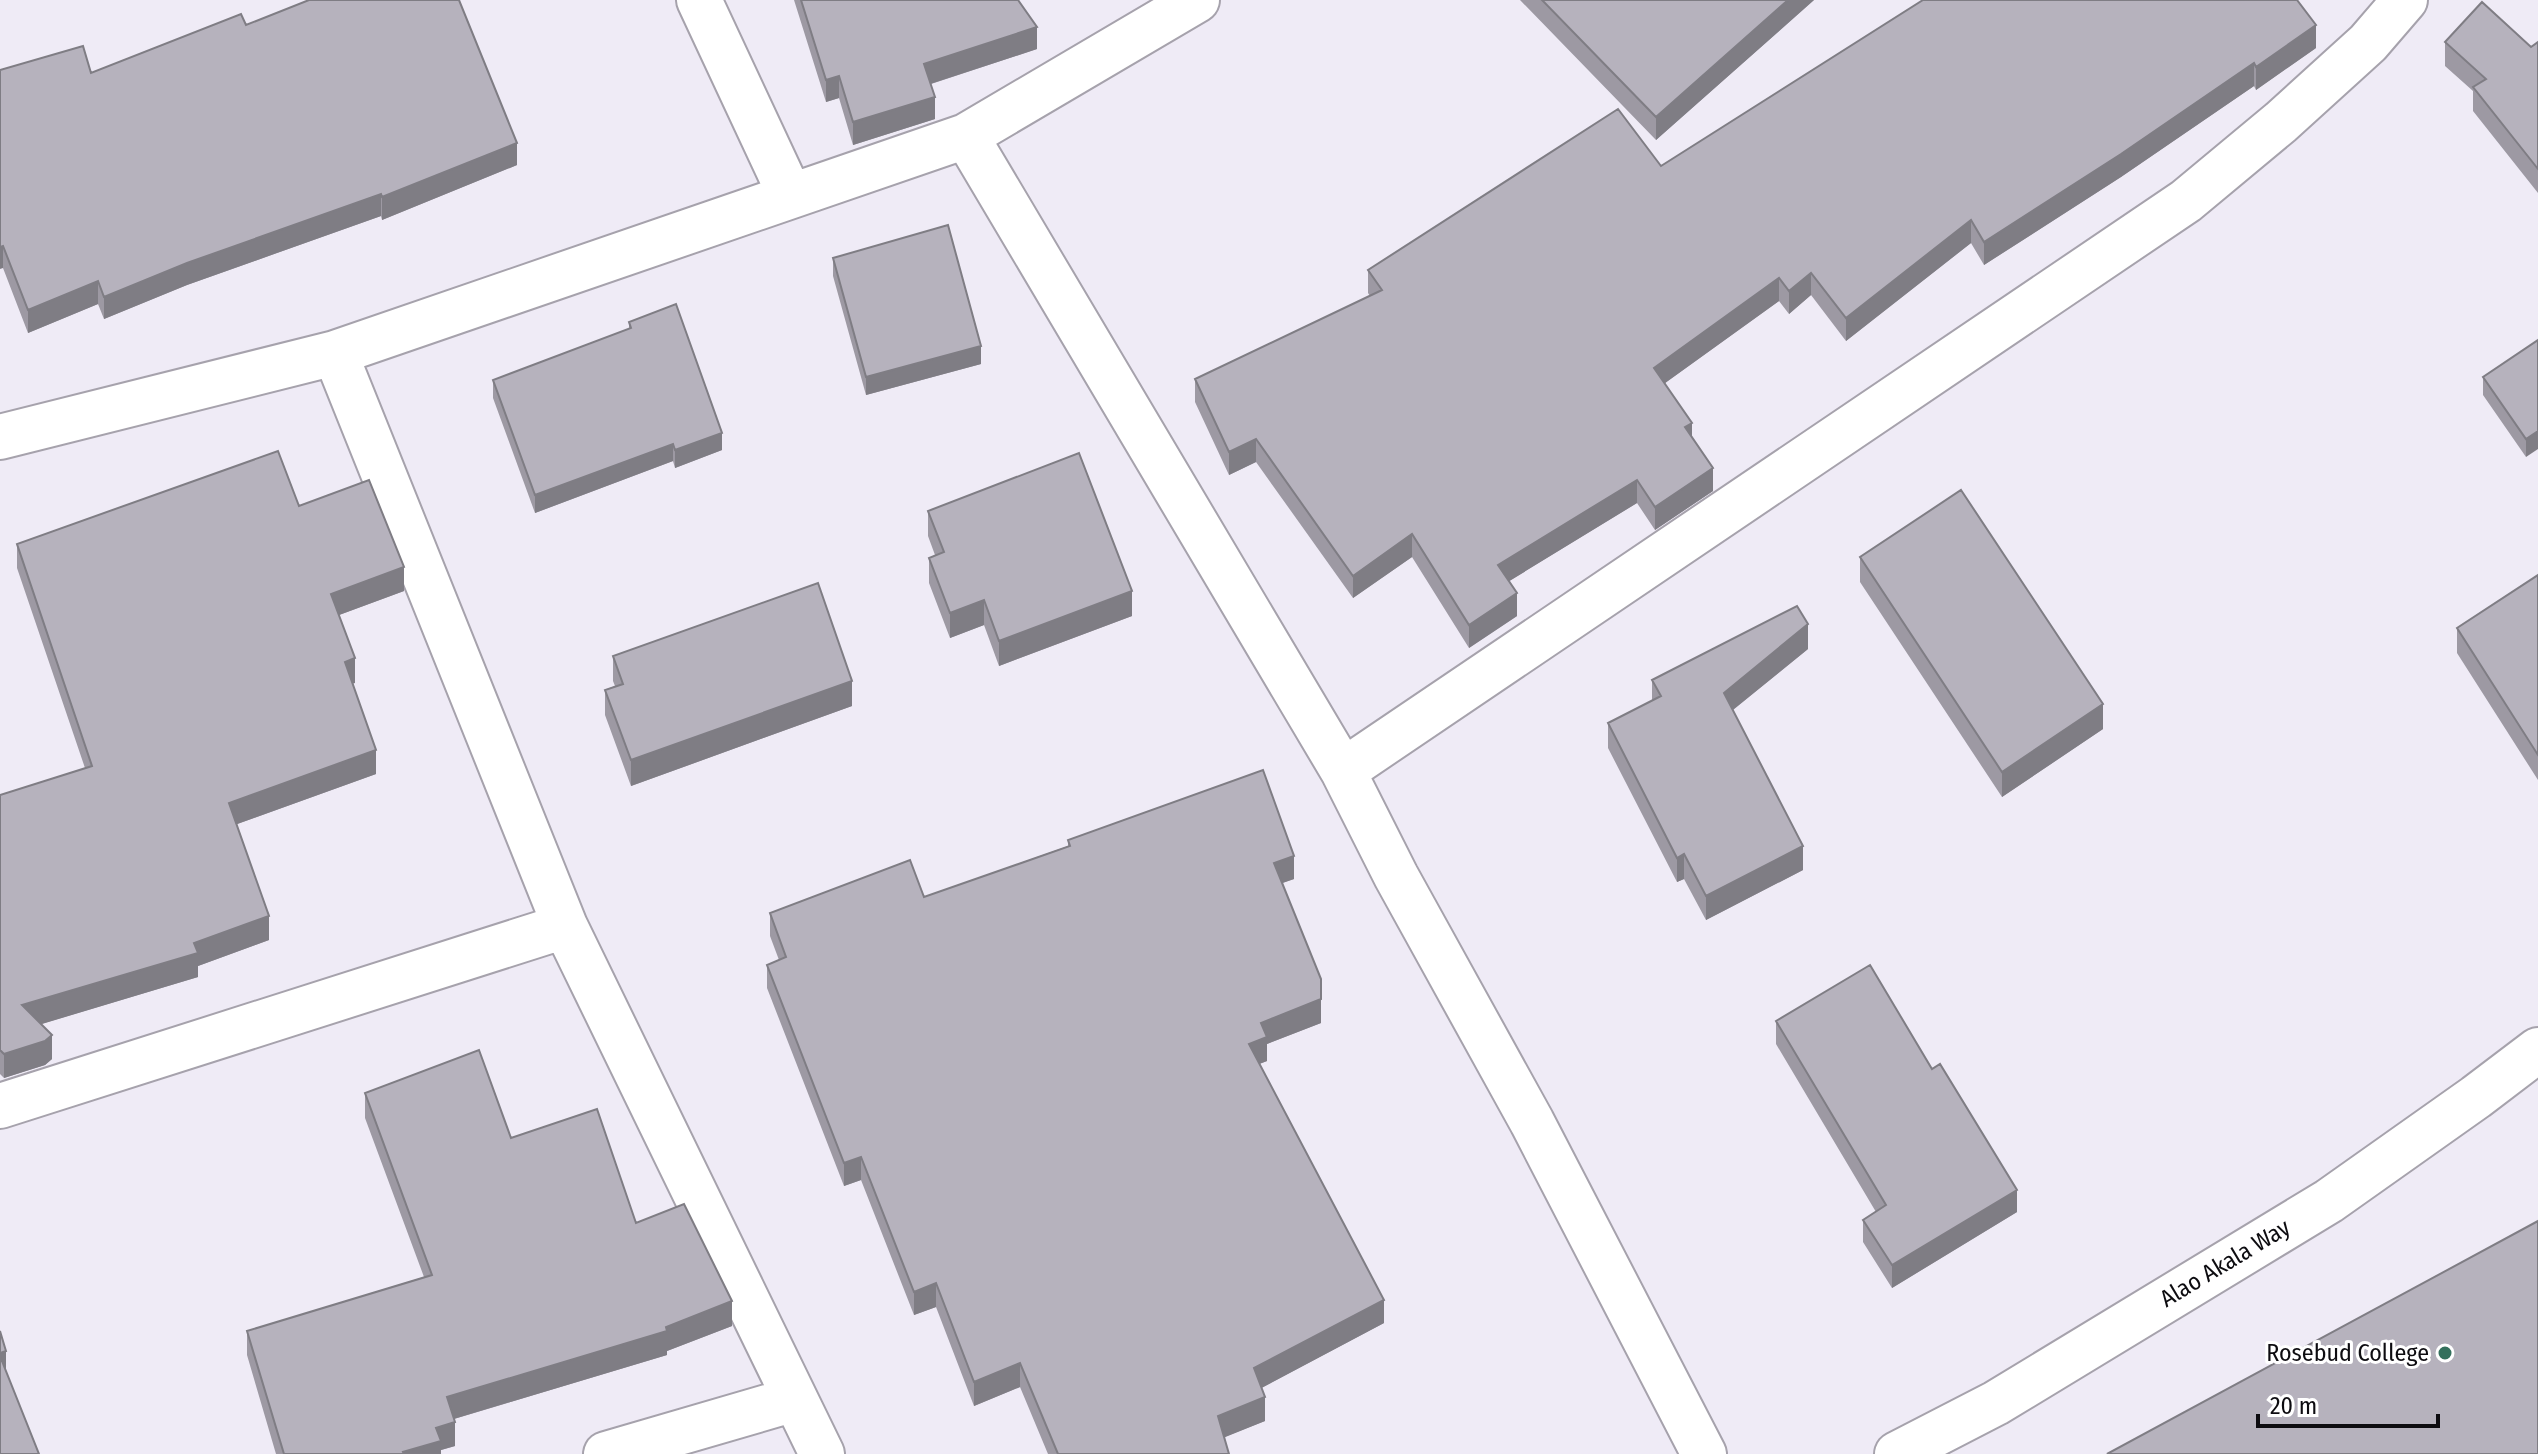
<svg xmlns="http://www.w3.org/2000/svg" width="2538" height="1454" font-family="'Fira Sans Condensed',sans-serif">
<style>
.lines{fill:none;stroke-linecap:round;stroke-linejoin:round}
.minor-casing{stroke:#a6a2ac;stroke-width:48}
.minor{stroke:#fff;stroke-width:44}
.wall{fill:#9d99a3}
.shaded-wall{fill:#7f7d84}
.building{fill:#b6b2bd;stroke:#7f7d84;stroke-width:2}
.poi-dot{fill:#33705c;stroke:#fff;stroke-width:3}
.labels{text-anchor:middle;stroke-width:6;stroke-linejoin:round;paint-order:stroke}
.street-label{font-size:24px;fill:#0d0c10;stroke:#fff}
.poi-label{font-size:24px;fill:#0d0c10;stroke:#fff;text-anchor:end}
</style>
<rect width="100%" height="100%" fill="#efebf6"/>
<g class="lines">
<g class="minor-casing">
<path id="minor" d="M699,0L790,195
M966,136L1343,771L1396,876L1532,1122L1704,1454
M335,353L565,926L822,1454
M0,437L335,353L966,136L1197,0
M1343,771L2186,201L2281,122L2368,43L2405,0
M0,1106L565,926
M606,1454L795,1399
M1897,1454L1996,1403L2329,1201L2476,1097L2538,1050"/>
</g>
<use href="#minor" class="minor"/>
</g>
<path class="wall" d="M794,0H1018L1037,49L931,84L935,119L853,145L839,98L826,102Z
M1520,0H1814L1656,140Z
M246,25L517,165L382,220L381,216L187,285L104,319L98,304L28,333L3,268L0,70L91,73Z
M2445,42L2531,47L2538,42V193L2473,111V91L2445,66Z
M2316,48L2256,90L2254,86L2121,177L1984,265L1971,243L1846,341L1811,295L1789,314L1779,301L1665,383L1692,437L1713,491L1655,530L1637,503L1509,581L1517,616L1469,648L1412,557L1353,598L1256,462L1229,475L1195,402V379L1370,296L1368,293V270L1661,166Z
M833,258L981,364L866,395L833,276Z
M629,322L722,450L675,468L673,461L535,513L493,398V380L629,329Z
M2538,340L2526,457L2483,395V377Z
M299,506L404,591L339,615L355,683H353L376,774L237,824L269,940L198,966V977L41,1024L52,1059L45,1065L4,1078L0,1074V795L85,768L17,568V544Z
M928,511L1132,616L999,666L984,625L950,638L929,583V558L935,555L928,536Z
M1860,557L2103,729L2002,797L1860,582Z
M2538,575V780L2457,653V628Z
M1808,649L1733,710L1803,870L1706,920L1684,879L1677,882L1608,748V723L1652,701V680Z
M613,656L852,706L631,786L605,715V690L615,686L613,681Z
M1068,840L1294,879L1282,883L1321,1023L1267,1044V1061L1259,1064L1384,1323L1261,1388L1265,1421L1224,1437L1229,1454H1048L1020,1387L974,1406L936,1307L914,1315L861,1180L844,1186L767,988V965L779,960L770,936V913L924,897L1068,846Z
M1776,1021L2017,1212L1892,1288L1863,1242V1220L1876,1212L1776,1044Z
M365,1093L511,1138L636,1223L732,1326L667,1351V1355L454,1419L455,1446L441,1450V1454H276L247,1355V1331L424,1277L365,1118Z"/>
<path class="shaded-wall" d="M1788,0H1814L1656,140V117Z
M2316,25V48L2256,90V67Z
M1037,27V49L924,86V64Z
M2254,63V86L2121,177L1984,265V242Z
M839,76V98L826,102V80Z
M935,97V119L853,145V122Z
M517,143V165L382,220V197Z
M381,194V216L187,285L104,319V297L187,263Z
M1971,220V243L1846,341V318Z
M3,246V268L0,269V247Z
M1811,273V295L1789,314V291Z
M1779,278V301L1654,391V368Z
M98,281V304L28,333V310Z
M981,346V364L866,395V377Z
M1692,423V446L1685,427Z
M2538,431V449L2526,457V439Z
M722,433V450L675,468V450Z
M1256,439V462L1229,475V452Z
M673,444V461L535,513V495Z
M1713,468V491L1655,530V507Z
M1637,480V503L1498,588V565Z
M1412,534V557L1353,598V576Z
M404,567V591L331,618V594Z
M1132,591V616L999,666V641Z
M1517,593V616L1469,648V625Z
M984,600V625L950,638V613Z
M1808,624V649L1724,717V693Z
M355,658V683L345,686V662Z
M852,681V706L631,786V760Z
M2103,704V729L2002,797V772Z
M376,750V774L229,827V803Z
M1803,846V870L1706,920V896Z
M1684,854V879L1677,882V858Z
M1294,856V879L1274,886V863Z
M269,916V940L198,966V977L22,1030V1005Z
M1321,999V1023L1267,1044V1061L1249,1068V1044L1261,1023Z
M52,1035V1059L45,1065L4,1078V1054Z
M861,1157V1180L844,1186V1163Z
M2017,1190V1212L1892,1288V1265Z
M936,1283V1307L914,1315V1292Z
M1384,1300V1323L1254,1392V1368Z
M732,1301V1326L667,1351V1355L447,1421V1397L666,1327Z
M6,1351V1376L0,1378V1353Z
M1020,1363V1387L974,1406V1382Z
M1265,1397V1421L1218,1440V1416Z
M455,1422V1446L441,1450V1454H403V1452L436,1428Z"/>
<path class="building" d="M309,0H459L517,143L382,197L381,194L187,263L104,297L98,281L28,310L3,246L0,247V70L83,46L91,73L241,14L246,25Z
M801,0H1018L1037,27L924,64L935,97L853,122L839,76L826,80Z
M1542,0H1788L1656,117Z
M1923,0H2297L2316,25L2256,67L2254,63L2121,154L1984,242L1971,220L1846,318L1811,273L1789,291L1779,278L1654,368L1692,423L1685,427L1713,468L1655,507L1637,480L1498,565L1517,593L1469,625L1412,534L1353,576L1256,439L1229,452L1195,379L1382,290L1368,270L1618,109L1661,166Z
M2482,2L2531,47L2538,42V169L2473,87L2486,79L2445,42Z
M948,225L981,346L866,377L833,258Z
M676,304L722,433L675,450L673,444L535,495L493,380L631,328L629,322Z
M2538,340V431L2526,439L2483,377Z
M278,451L299,506L369,480L404,567L331,594L355,658L345,662L376,750L229,803L269,916L194,943L198,953L22,1005L52,1035L45,1041L4,1054L0,1050V795L92,766L17,544Z
M1079,453L1132,591L999,641L984,600L950,613L929,558L944,552L928,511Z
M1961,490L2103,704L2002,772L1860,557Z
M2538,575V755L2457,628Z
M818,583L852,681L631,760L605,690L623,684L613,656Z
M1797,606L1808,624L1724,693L1803,846L1706,896L1684,854L1677,858L1608,723L1661,696L1652,680Z
M1263,770L1294,856L1274,863L1321,979V999L1261,1023L1267,1037L1249,1044L1384,1300L1254,1368L1265,1397L1218,1416L1229,1454H1058L1020,1363L974,1382L936,1283L914,1292L861,1157L844,1163L767,965L786,957L770,913L910,860L924,897L1070,846L1068,840Z
M1870,965L1932,1069L1940,1064L2017,1190L1892,1265L1863,1220L1886,1205L1776,1021Z
M479,1050L511,1138L597,1109L636,1223L684,1204L732,1301L666,1327L667,1331L447,1397L455,1422L436,1428L441,1441L403,1452L404,1454H284L247,1331L432,1275L365,1093Z
M2538,1221V1454H2107Z
M0,1331L6,1351L0,1353Z
M0,1356L39,1454H0Z"/>
<circle class="poi-dot" cx="2445" cy="1353" r="8"/>
<g class="labels">
<g class="street-label">
<text transform="translate(2225 1263) rotate(-31)" y="8">Alao Akala Way</text>
</g>
<g class="poi-label">
<text x="2429" y="1361">Rosebud College</text>
</g>
</g>
<path d="M2258 1414v12h180v-12" fill="none" stroke="#0d0c10" stroke-width="4"/>
<text x="2270" y="1414" font-size="24" fill="#0d0c10" stroke="#ffffff" stroke-width="6" paint-order="stroke">20 m</text>
</svg>
